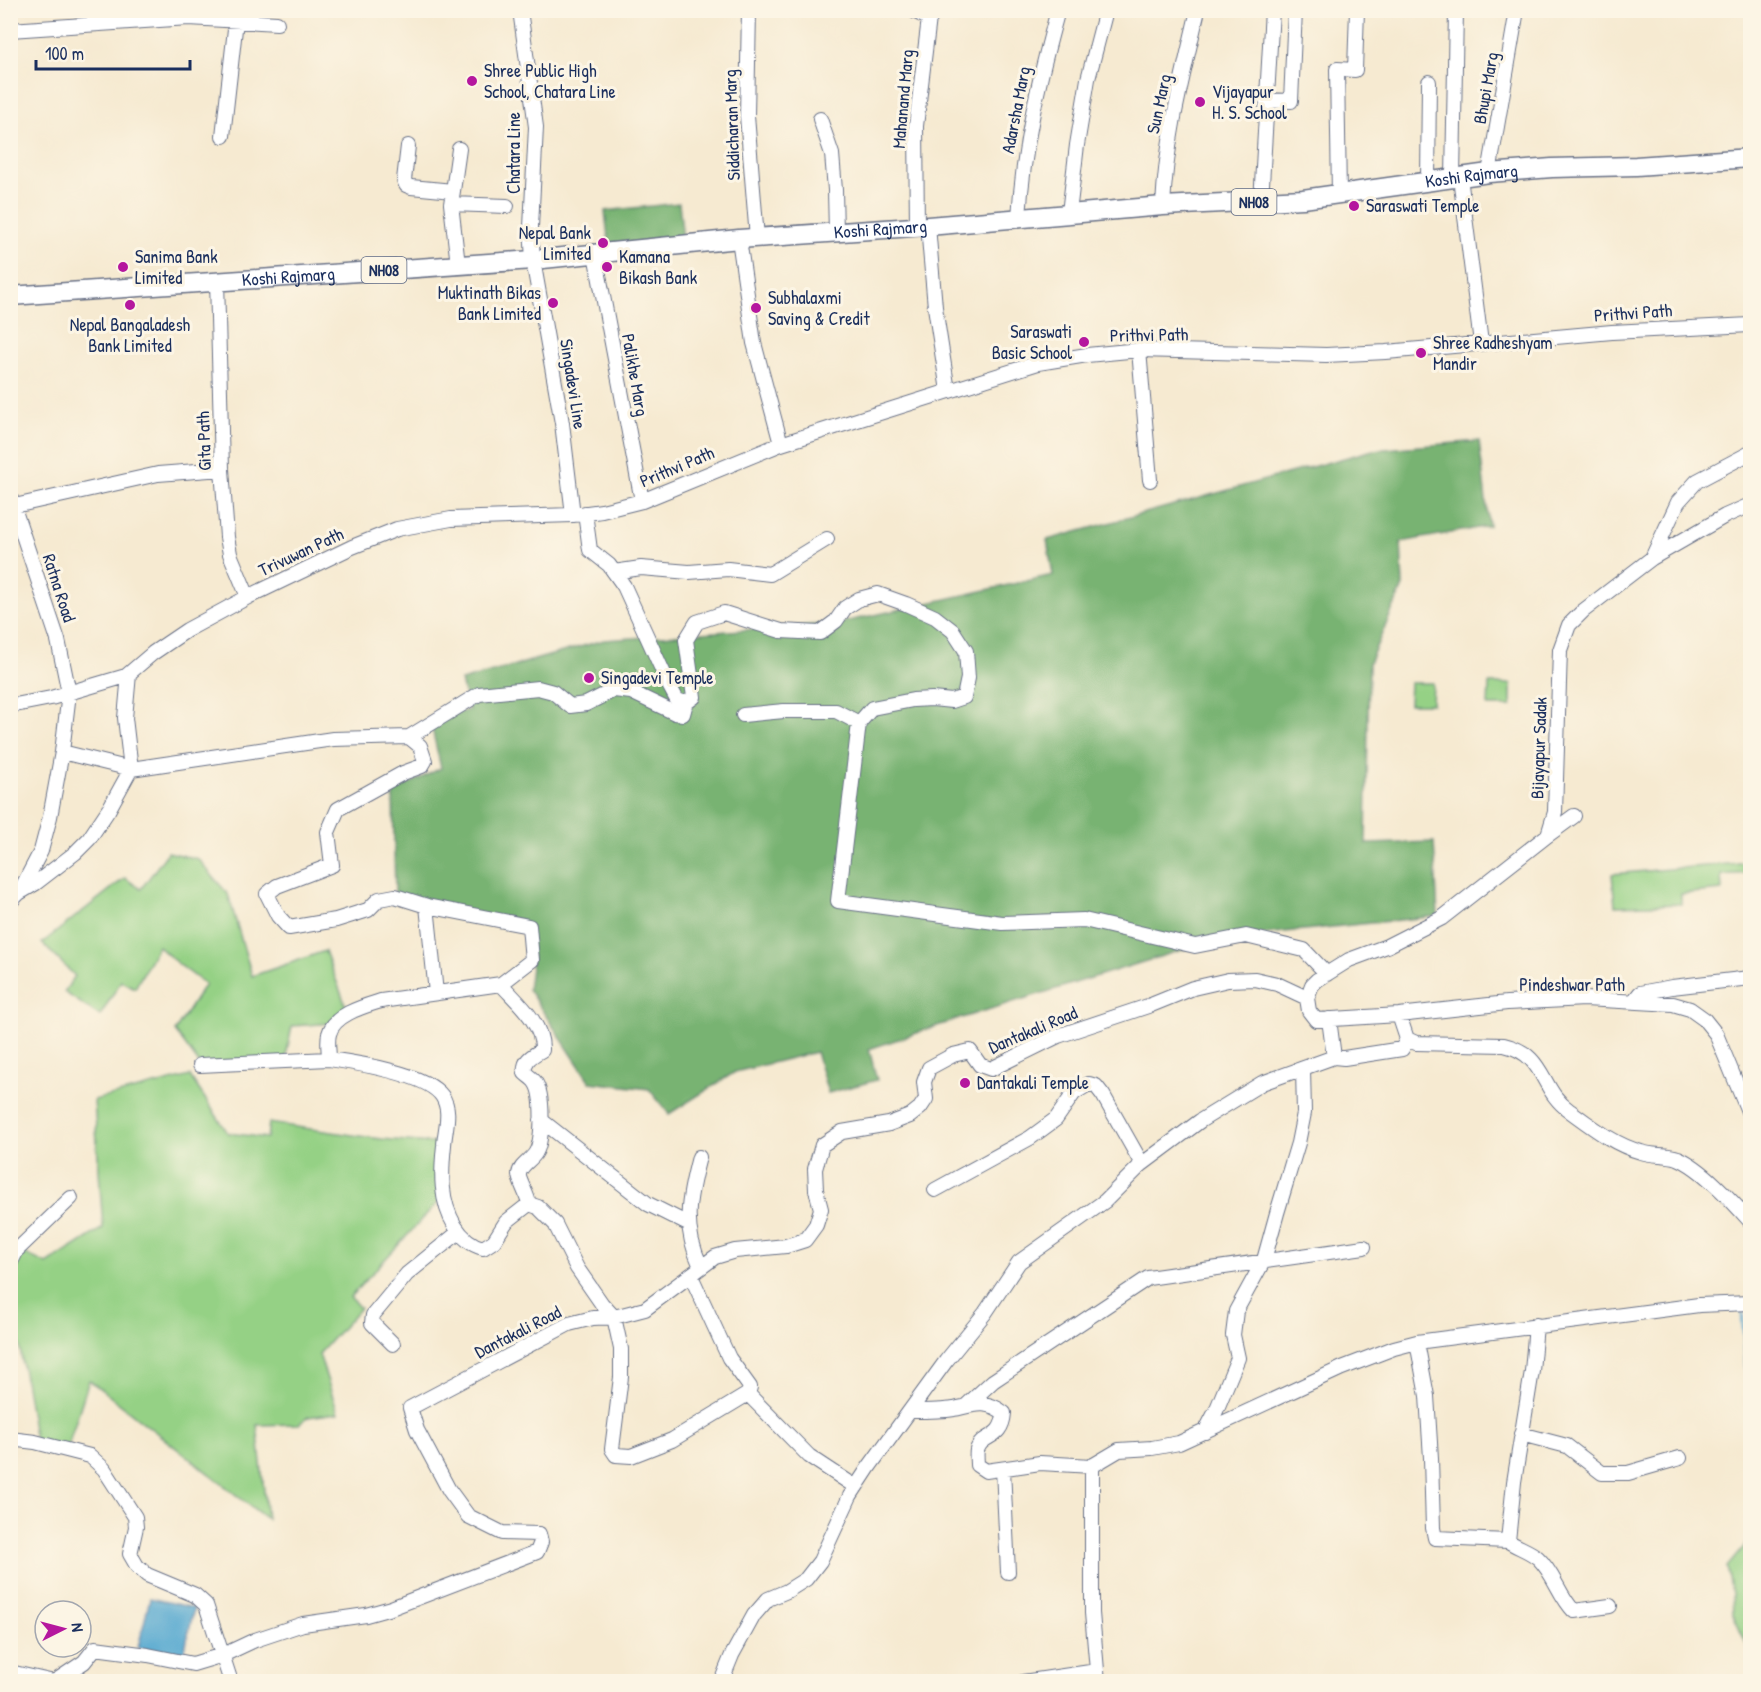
<svg xmlns="http://www.w3.org/2000/svg" width="1761" height="1692" font-family="'Patrick Hand',sans-serif">
<style>
.green{fill:#95d185;stroke:#588072;stroke-width:1.5}
.forest{fill:#78b372;stroke:#4a7168;stroke-width:1.5}
.water{fill:#54a8d0;stroke:#386c97;stroke-width:1.5}
.lines{fill:none;stroke-linecap:round;stroke-linejoin:round}
.stream{stroke:#54a8d0;stroke-width:3}
.minor-casing{stroke:#687086;stroke-width:16}
.major-casing{stroke:#687086;stroke-width:21}
.minor{stroke:#fff;stroke-width:14}
.major{stroke:#fff;stroke-width:18}
.poi-dot{fill:#b5179e;stroke:#fcf5e5;stroke-width:2}
.labels{text-anchor:middle;stroke-width:6;stroke-linejoin:round;paint-order:stroke}
.shield{fill:#fcf5e5;stroke:#5e6a86;stroke-width:1.5}
.shield-label{font-size:16px;font-weight:bold;fill:#1b2f5e}
.poi-label{font-size:18px;fill:#1b2f5e;stroke:#fcf5e5;text-anchor:start}
.street-label{font-size:18px;fill:#1b2f5e;stroke:#fcf5e5}
</style>
<rect width="100%" height="100%" fill="#fcf5e5"/>
<filter id="ink" filterUnits="userSpaceOnUse"><feTurbulence type="fractalNoise" baseFrequency=".0167" numOctaves="2"/><feDisplacementMap in="SourceGraphic" scale="12" xChannelSelector="R" yChannelSelector="G"/><feConvolveMatrix kernelMatrix="1 2 1 2 8 2 1 2 1" color-interpolation-filters="sRGB"/></filter>
<filter id="wash" filterUnits="userSpaceOnUse"><feTurbulence type="fractalNoise" baseFrequency=".008" numOctaves="4" result="noise"/><feDisplacementMap in="SourceGraphic" scale="24" xChannelSelector="R" yChannelSelector="G"/><feGaussianBlur stdDeviation="1.35" result="paint"/><feColorMatrix in="noise" values="0 0 0 0 0 0 0 0 0 0 0 0 0 0 0 0 0 1.4 0 .05"/><feComposite in="paint" operator="in"/></filter>
<g filter="url(#wash)">
<rect width="100%" height="100%" fill="#f6ead1"/>
<path class="green" d="M1410,683H1433L1432,704H1409Z
M1489,684H1511V706H1488Z
M168,852L198,859L228,894L252,976L325,951L349,1014L335,1023L292,1026L285,1062L200,1065L175,1031L205,984L177,963L158,946L135,988L121,981L100,1016L64,992L75,976L42,943L125,878L141,889Z
M1750,862V873L1721,875L1722,890L1681,894V904L1615,906L1612,874Z
M190,1076L228,1133L267,1138L269,1123L381,1139L444,1144L443,1197L350,1297L360,1308L319,1354L338,1413L308,1417L299,1424L257,1425L267,1519L89,1380L67,1449L35,1442L18,1336L11,1332V1264L17,1250L47,1264L103,1228L94,1100Z
M1750,1329V1424L1743,1330Z
M1748,1542H1750V1652L1733,1615L1732,1594L1727,1567Z"/>
<path class="forest" d="M679,203L683,239L609,247L605,211Z
M1479,441L1489,526L1401,542L1403,586L1369,663L1366,844L1434,842L1438,916L1246,936L1195,946L955,1020L869,1049L877,1080L828,1093L816,1052L735,1072L669,1114L649,1089L590,1082L528,989L532,960L529,926L395,896L393,792L441,768L430,720L469,710L461,681L604,640L839,623L1053,575L1047,540L1373,450Z"/>
<path class="water" d="M150,1598L194,1608L183,1658L138,1648Z"/>
<g class="lines">
<path class="stream" d="M1742,1310L1750,1424"/>
</g>
</g>
<g filter="url(#ink)">
<g class="lines">
<g class="minor-casing">
<path id="minor" d="M520,10L536,127L531,227L533,260L562,423L573,515
M749,10L747,116L757,238
M912,10L930,19
M10,30L189,18L277,23
M1266,100L1291,101L1295,10
M820,119L832,154L835,190L836,233
M223,136L236,20
M408,146L404,180L406,185L411,187L453,191L451,204L458,265
M1489,173L1517,10
M1460,177L1481,343
M1453,178L1456,10
M1428,182L1429,82
M453,191L459,149
M1339,195L1337,69L1355,70L1357,10
M1261,202L1272,10
M451,204L507,206
M1163,206C1166,139 1183,75 1198,10
M1069,213L1077,145L1088,79L1106,10
M1019,218C1023,147 1039,79 1058,10
M928,226L935,307L948,391
M917,227L916,126L930,10
M739,239L754,343L781,444
M595,254L642,501
M217,280L222,469L227,537L230,554L248,597
M1139,350L1150,480
M10,496L58,640L69,693L62,752L50,817L41,851L19,893L10,902
M10,507L158,474L222,469
M585,513L590,550L609,565L624,586L670,687L677,700L686,703L694,697L686,640L697,622L724,613L781,631L820,633L836,621L845,608L859,599L878,594L906,604L935,617L953,631L966,651L968,678L964,697L952,701L932,699L913,700L872,708L859,723L838,901L1002,923L1084,920L1195,946L1246,936L1304,950L1327,974
M1652,558L1725,516L1750,505
M614,572L641,568L689,572L728,569L770,574L827,539
M10,706L51,698L126,676L153,653L187,630L248,597L352,547L397,529L451,519L573,515L602,511L642,501L781,444L1038,363L1087,355L1139,350L1326,355L1386,352L1612,332L1750,325
M743,715L784,711H836L859,723
M409,737L479,694L538,688L553,692L570,706L586,704L614,690L631,692L675,713L683,714L686,703
M62,752L131,769L333,739L409,737L420,746L425,761L422,766L403,773L338,809L328,832L332,865L277,886L267,894L278,916L289,928L336,920L368,910L379,899L395,896L427,906L529,926L532,960L501,984L381,1001C365,1006 334,1014 329,1034C327,1041 329,1051 329,1059C356,1063 426,1073 442,1096C452,1111 445,1128 444,1145C441,1173 440,1201 455,1226C462,1237 471,1245 483,1248L494,1241L506,1222L529,1204L538,1207L555,1224L577,1268L602,1304L614,1317L621,1349V1377L612,1449L616,1455L631,1456L672,1440L748,1394L750,1387L729,1358L691,1276
M1548,835L1574,816
M19,893L36,883L75,853L89,839L109,809L131,769L125,718L129,674
M427,906L436,993
M501,984C518,1003 543,1023 542,1050C532,1056 523,1060 525,1073C528,1076 533,1079 535,1082C544,1094 543,1139 536,1152C532,1160 520,1165 519,1174C518,1180 528,1195 529,1204
M1307,998L1312,985L1317,980L1349,960L1387,946L1442,918L1548,835L1555,812L1560,650L1569,625L1583,611L1652,558L1678,502L1697,481L1750,453
M1633,1002L1640,993L1672,987L1750,978
M1399,1015L1407,1039L1416,1043L1504,1045C1547,1055 1539,1090 1570,1111C1592,1127 1615,1145 1641,1152C1653,1156 1666,1154 1678,1158C1702,1168 1732,1201 1750,1221
M1329,1019L1334,1057
M200,1065L329,1059
M541,1120L648,1204L688,1224
M699,1157C688,1199 682,1226 701,1267
M935,1190L1030,1138L1056,1119L1074,1093L1089,1084L1096,1086L1103,1095L1142,1164
M10,1264L17,1250L71,1198
M1536,1325L1532,1371L1514,1482L1508,1541C1517,1547 1530,1551 1538,1558C1554,1573 1559,1596 1574,1611L1610,1606
M1417,1342L1427,1396L1431,1458L1433,1528L1435,1538L1508,1541
M393,1344L372,1323L373,1315L407,1274L459,1232
M748,1394L809,1456L856,1487
M967,1405L993,1381L1148,1278L1364,1247
M912,1411C926,1411 941,1411 954,1409C974,1405 986,1399 1004,1413C1002,1441 982,1433 977,1450C976,1454 977,1461 977,1465L986,1471L1040,1463L1092,1466L1119,1450L1152,1448L1179,1443L1342,1368L1394,1348L1417,1342L1699,1305L1750,1303
M1205,1432L1216,1411L1238,1358L1233,1335L1236,1311L1264,1260L1277,1213L1298,1143L1304,1113L1303,1069
M1521,1434L1567,1446L1602,1473H1628L1680,1458
M10,1439L35,1442L90,1456L104,1469L135,1517L136,1527L130,1554L137,1566L147,1575L195,1595L206,1605L231,1682
M1092,1466V1613L1098,1682
M1003,1469L1008,1572
M10,1672L54,1682
M54,1682L84,1662L95,1648L148,1655L193,1664L223,1655L255,1640L303,1624L366,1615L391,1608L537,1552L541,1542L539,1534L502,1533L468,1516L449,1490L417,1430L410,1408L569,1324L593,1318L614,1317L645,1309L715,1257L735,1251L786,1246L805,1240L816,1225L821,1209L816,1190L815,1169L822,1145L842,1132L889,1124L910,1116L920,1108L926,1099L924,1082L929,1068L953,1055L970,1051L980,1065L991,1069L1058,1036L1151,1005L1193,988L1228,980L1255,979L1277,984L1307,998L1309,1011L1316,1020L1399,1015L1507,1003L1585,999L1673,1004L1690,1009L1704,1019L1716,1034L1750,1116
M721,1682L732,1655L754,1615L768,1599L787,1591L806,1579L820,1561L850,1496L869,1467L946,1361L985,1313L1019,1262L1105,1201L1141,1165L1200,1121L1262,1083L1334,1057L1344,1058L1402,1049L1407,1039
M1023,1682L1097,1671"/>
</g>
<g class="major-casing">
<g id="major">
<path id="s1" d="M10,296L533,260L739,239L928,226L1163,206L1303,199L1489,173L1552,168L1636,166L1750,158"/>
</g>
</g>
<use href="#minor" class="minor"/>
<use href="#major" class="major"/>
</g>
</g>
<g class="poi-dot">
<circle cx="472" cy="81" r="6"/>
<circle cx="1200" cy="102" r="6"/>
<circle cx="1354" cy="206" r="6"/>
<circle cx="603" cy="243" r="6"/>
<circle cx="123" cy="267" r="6"/>
<circle cx="607" cy="267" r="6"/>
<circle cx="553" cy="303" r="6"/>
<circle cx="130" cy="305" r="6"/>
<circle cx="756" cy="308" r="6"/>
<circle cx="1084" cy="342" r="6"/>
<circle cx="1421" cy="353" r="6"/>
<circle cx="589" cy="678" r="6"/>
<circle cx="965" cy="1083" r="6"/>
</g>
<g class="labels">
<g class="shield">
<rect x="1231.5" y="189" width="45" height="26" rx="4.5"/>
<rect x="361.5" y="257" width="45" height="26" rx="4.5"/>
</g>
<g class="shield-label">
<text x="1254" y="208">NH08</text>
<text x="384" y="276">NH08</text>
</g>
<g class="poi-label">
<text x="484" y="77">Shree Public High<tspan x="484" dy="21">School, Chatara Line</tspan></text>
<text x="1212" y="98">Vijayapur<tspan x="1212" dy="21">H. S. School</tspan></text>
<text x="1366" y="212">Saraswati Temple</text>
<text x="591" y="239" text-anchor="end">Nepal Bank<tspan x="591" dy="21">Limited</tspan></text>
<text x="135" y="263">Sanima Bank<tspan x="135" dy="21">Limited</tspan></text>
<text x="619" y="263">Kamana<tspan x="619" dy="21">Bikash Bank</tspan></text>
<text x="541" y="299" text-anchor="end">Muktinath Bikas<tspan x="541" dy="21">Bank Limited</tspan></text>
<text x="768" y="304">Subhalaxmi<tspan x="768" dy="21">Saving &amp; Credit</tspan></text>
<text x="130" y="331" text-anchor="middle">Nepal Bangaladesh<tspan x="130" dy="21">Bank Limited</tspan></text>
<text x="1072" y="338" text-anchor="end">Saraswati<tspan x="1072" dy="21">Basic School</tspan></text>
<text x="1433" y="349">Shree Radheshyam<tspan x="1433" dy="21">Mandir</tspan></text>
<text x="601" y="684">Singadevi Temple</text>
<text x="977" y="1089">Dantakali Temple</text>
</g>
<g class="street-label">
<text transform="translate(1486 88) rotate(-80)" y="6">Bhupi Marg</text>
<text transform="translate(903 99) rotate(-85)" y="6">Mahanand Marg</text>
<text transform="translate(1159 104) rotate(-78)" y="6">Sun Marg</text>
<text transform="translate(1016 110) rotate(-79)" y="6">Adarsha Marg</text>
<text transform="translate(732 125) rotate(-92)" y="6">Siddicharan Marg</text>
<text transform="translate(514 153) rotate(-90)" y="6">Chatara Line</text>
<text dy="6" stroke="none"><textPath href="#s1" startOffset="1467">Koshi Rajmarg</textPath></text>
<text dy="6" stroke="none"><textPath href="#s1" startOffset="873">Koshi Rajmarg</textPath></text>
<text dy="6" stroke="none"><textPath href="#s1" startOffset="279">Koshi Rajmarg</textPath></text>
<text transform="translate(1633 313) rotate(-4)" y="6">Prithvi Path</text>
<text transform="translate(1149 335) rotate(-1)" y="6">Prithvi Path</text>
<text transform="translate(635 375) rotate(80)" y="6">Palikhe Marg</text>
<text transform="translate(573 384) rotate(81)" y="6">Singadevi Line</text>
<text transform="translate(204 441) rotate(-92)" y="6">Gita Path</text>
<text transform="translate(677 467) rotate(-23)" y="6">Prithvi Path</text>
<text transform="translate(301 552) rotate(-25)" y="6">Trivuwan Path</text>
<text transform="translate(59 588) rotate(72)" y="6">Ratna Road</text>
<text transform="translate(1539 748) rotate(-88)" y="6">Bijayapur Sadak</text>
<text x="1572" y="991">Pindeshwar Path</text>
<text transform="translate(1033 1030) rotate(-23)" y="6">Dantakali Road</text>
<text transform="translate(518 1332) rotate(-27)" y="6">Dantakali Road</text>
</g>
</g>
<rect width="1761" height="1692" fill="none" stroke="#fcf5e5" stroke-width="36"/>
<g transform="translate(63 1629) rotate(84)"><circle r="28" fill="#fcf5e5" stroke="#a2a6af" stroke-width="1.5"/>
<path d="M0-4.5L10 22L0 15L-10 22Z" fill="#b5179e"/>
<text y="-9" font-size="16" font-weight="bold" text-anchor="middle" fill="#1b2f5e">N</text>
</g>
<path d="M36 60v9h154v-9" fill="none" stroke="#1b2f5e" stroke-width="3"/>
<text x="45" y="60" font-size="18" fill="#1b2f5e" stroke="#fcf5e5" stroke-width="4.5" paint-order="stroke">100 m</text>
</svg>
